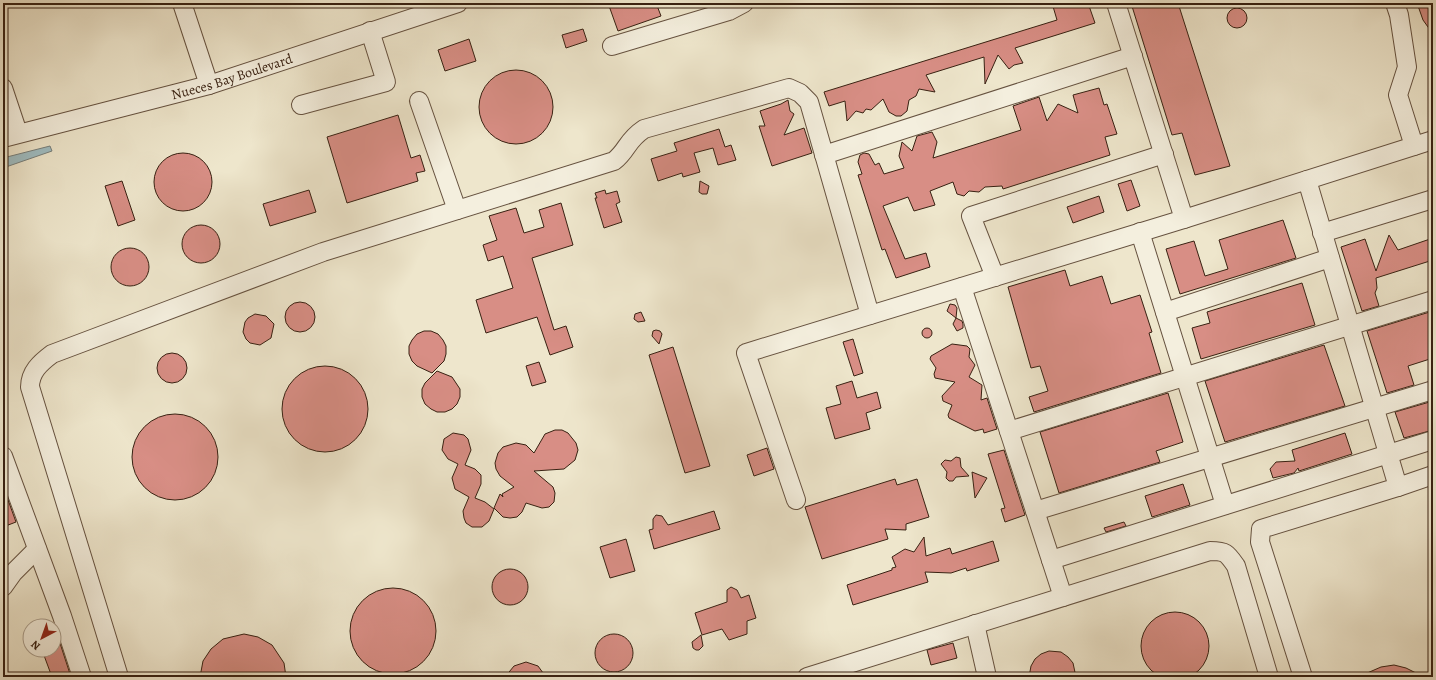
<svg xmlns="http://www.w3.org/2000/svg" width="1436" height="680" font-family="Alegreya,serif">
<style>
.water{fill:#9fbdc2;stroke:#767f7c}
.building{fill:#d88e85;stroke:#382112}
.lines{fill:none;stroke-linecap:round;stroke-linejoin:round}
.minor-casing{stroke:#665240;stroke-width:20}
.minor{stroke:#f4efde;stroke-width:18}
.labels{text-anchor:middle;stroke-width:3;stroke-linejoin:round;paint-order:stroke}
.street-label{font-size:14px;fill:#382112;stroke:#f4efde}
</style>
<rect width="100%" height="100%" fill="#eee6cc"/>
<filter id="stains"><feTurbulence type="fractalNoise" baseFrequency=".005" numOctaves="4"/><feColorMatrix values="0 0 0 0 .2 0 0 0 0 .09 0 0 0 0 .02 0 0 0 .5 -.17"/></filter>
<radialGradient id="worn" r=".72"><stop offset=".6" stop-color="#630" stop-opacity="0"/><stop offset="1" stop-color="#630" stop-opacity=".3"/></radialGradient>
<path class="water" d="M50,146L52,151L3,168V158Z"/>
<path class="building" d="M608,3H656L661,16L618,31Z
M1052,3H1088L1095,23L1015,48L1023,63L1014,65L1009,69L998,55L985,84L984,57L926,75L935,92L919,89L916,96L909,100L907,111L901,116H896L889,112L883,99L871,110L866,109L863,113L856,111L847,121L845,101L829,106L824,92L1057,20Z
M1131,3H1178L1230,166L1195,175L1182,133L1172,135Z
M1417,3H1433V34L1423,20Z
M1227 18a10 10 0 1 1 20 0a10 10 0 1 1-20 0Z
M583,29L587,41L566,48L562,35Z
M469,39L476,61L445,71L438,50Z
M479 107a37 37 0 1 1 74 0a37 37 0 1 1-74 0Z
M1099,88L1104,105L1107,104L1117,134L1105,137L1110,155L1003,189L1002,186L985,187L979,192L969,191L964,196L957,194L953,182L930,191L935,205L914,211L908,197L883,206L905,259L926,253L930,267L896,278L885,249L882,250L858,175L862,174L858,162L860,155L864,153L869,154L875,165L879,163L884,174L904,168L899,156L902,142L912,151L917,136L932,132L937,142L933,158L1021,130L1013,106L1039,97L1047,121L1058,104L1078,113L1073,95Z
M788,100L790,111L794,114L784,135L804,128L812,153L772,166L759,126H765L760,111L781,104Z
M398,115L411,158L420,155L425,171L416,173L418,181L347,203L327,137Z
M719,129L725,147L731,145L736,160L718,165L713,148L694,153L700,172L683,177L682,173L658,181L651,159L677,151L674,143Z
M154 182a29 29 0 1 1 58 0a29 29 0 1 1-58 0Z
M1131,180L1140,206L1127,211L1118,184Z
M122,181L135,220L118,226L105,186Z
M700,181L709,186L707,194H702L699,192Z
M309,190L316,212L270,226L263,204Z
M605,190L606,194L617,191L620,202L616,204L622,222L604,228L595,198H597L595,193Z
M1099,196L1104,212L1073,223L1067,207Z
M561,203L573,245L532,258L554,330L566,326L573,347L550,355L537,317L486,333L476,300L513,288L503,256L488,261L483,245L497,240L489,216L516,208L524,233L544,227L539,210Z
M1283,220L1296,258L1180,294L1166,249L1194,241L1205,276L1228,269L1219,240Z
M182 244a19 19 0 1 1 38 0a19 19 0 1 1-38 0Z
M1389,235L1398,250L1433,238V260L1376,278L1377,288L1375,293L1379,306L1362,311L1341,247L1365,239L1376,271Z
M111 267a19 19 0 1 1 38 0a19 19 0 1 1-38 0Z
M1065,270L1070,286L1102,276L1111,304L1140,295L1152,332L1149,333L1161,373L1034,412L1029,397L1048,391L1040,366L1031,368L1008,287Z
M1302,283L1315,325L1201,359L1192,328L1210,323L1207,312Z
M285 317a15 15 0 1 1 30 0a15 15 0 1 1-30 0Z
M950,304L955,305L957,308L956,318L947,311Z
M1433,311V358L1408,366L1414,385L1387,393L1367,331Z
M641,312L645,321L638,322L634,319L635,314Z
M255,314L266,316L274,324L271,338L260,345L250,343L246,339L243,332L245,322L248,318Z
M956,318L962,321L963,324V328L957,331L953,324Z
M922 333a5 5 0 1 1 10 0a5 5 0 1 1-10 0Z
M656,330L660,331L662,334L659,344L652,336L653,331Z
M424,331H431L438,334L443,340L446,346V354L444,361L432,373L417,366L412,361L409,354V346L412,340L417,334Z
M853,339L863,373L854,376L843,342Z
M952,344L967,346L970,349L969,357L975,365L969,377L982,385L981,400L987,398L997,429L984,433L983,429L975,431L949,418L948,415L952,405L943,401L942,396L955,382L935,378L934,374L936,368L930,359L931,356Z
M1324,345L1345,406L1225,442L1205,381Z
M673,347L710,466L685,473L649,355Z
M157 368a15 15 0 1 1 30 0a15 15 0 1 1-30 0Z
M539,362L546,382L532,386L526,366Z
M282 409a43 43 0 1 1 86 0a43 43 0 1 1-86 0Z
M437,371L452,377L460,389V397L457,404L452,409L445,412H437L431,409L425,404L422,397V389L425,383Z
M852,381L857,398L877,392L881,408L866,413L870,429L835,439L826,408L841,404L836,386Z
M1168,393L1183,442L1156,451L1160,462L1059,493L1040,432Z
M1433,401V430L1404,438L1395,412Z
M132 457a43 43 0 1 1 86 0a43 43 0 1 1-86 0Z
M562,430L568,433L576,443L578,450L575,460L564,469L534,471L553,487L555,493L554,502L549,507L542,508L526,503L522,512L517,517L510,518L503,517L494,508L500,494L503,497L502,494L514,487L500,476L496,469L495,463L498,453L503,447L516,443L526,445L534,453L545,434L555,430Z
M453,433L464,435L468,439L471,450L465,465L475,469L481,475V484L475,498L485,502L494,509L489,521L482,527H472L466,523L464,518L463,511L469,497L455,489L452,478L458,464L448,459L442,450L444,439Z
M1345,433L1352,454L1299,471L1298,468L1294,473L1273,478L1270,469L1276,462L1295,461L1292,450Z
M767,448L774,469L754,476L747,455Z
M1004,450L1025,515L1005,522L1001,509L1005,508L988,454Z
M956,457L960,458L961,467L969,476L956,477L953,481H949L946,478L947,472L941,464L945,460L951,461Z
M972,472L987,478L975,498Z
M895,479L897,485L917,479L929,517L906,524V530L885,529L888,539L822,559L805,507Z
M1183,484L1190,505L1152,517L1145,496Z
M3,486L16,522L3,527Z
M714,511L720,529L654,549L649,530L653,529V519L656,515L662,516L668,525Z
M1124,522L1126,526L1106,532L1104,528Z
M924,537L926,556L950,548L952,554L993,541L999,561L967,571L966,568L951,573L925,572L928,582L853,605L847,585L892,570V568L896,567L892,557L905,549L914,552Z
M626,539L635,571L610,578L600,547Z
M492 587a18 18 0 1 1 36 0a18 18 0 1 1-36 0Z
M731,587L737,590L741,598L749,595L756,618L747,621V634L729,640L722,629L702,635L695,613L727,602V590Z
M350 631a43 43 0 1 1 86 0a43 43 0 1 1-86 0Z
M1141 646a34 34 0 1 1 68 0a34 34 0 1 1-68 0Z
M57,634L71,677H52L42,650H54V635Z
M244,634L258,637L272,645L284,663L286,677H200L203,661L211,649L223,639Z
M595 653a19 19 0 1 1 38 0a19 19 0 1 1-38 0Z
M701,635L703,646L699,650H696L693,648L692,642Z
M953,643L957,658L931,665L927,650Z
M1049,651L1061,652L1068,657L1073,663L1076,677H1029L1031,666L1035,659L1041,654Z
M526,662L538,666L546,677H505L514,666Z
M1394,665L1406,668L1424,677H1358L1381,667Z"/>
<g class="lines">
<g class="minor-casing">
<g id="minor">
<path d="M182,3L209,85"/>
<path d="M1395,3L1399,15L1407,67L1398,95L1414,146"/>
<path d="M612,46L729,11L744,3"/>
<path d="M3,88L18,133"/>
<path d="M419,101L457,210"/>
<path d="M301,105L386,82L370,31"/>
<path id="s1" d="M3,138L209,85L458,3"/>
<path d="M824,155L1133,56"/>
<path d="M1184,219L1433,140"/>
<path d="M1140,232L1225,505"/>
<path d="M1322,233L1433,199"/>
<path d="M995,277L971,216L1164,154"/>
<path d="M962,287L1035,511L1433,390"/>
<path d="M1165,312L1330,258"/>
<path d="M1009,431L1433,300"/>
<path d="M3,456L62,616L82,677"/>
<path d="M1398,487L1433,475"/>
<path d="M796,500L746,353L1184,219L1116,3"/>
<path d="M1035,511L1063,597"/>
<path d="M1051,560L1433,440"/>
<path d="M3,587L13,573L37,549"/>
<path d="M975,624L987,677"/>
<path d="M119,677L30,387C30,372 40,363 52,354L323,252L614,161C628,150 626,141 644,129L789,88L800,93L809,102L870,315"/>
<path d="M807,677L1210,551C1226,551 1227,553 1236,566L1269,677"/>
<path d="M1303,677L1260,542L1261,529L1398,487L1307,180"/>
</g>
</g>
<use href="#minor" class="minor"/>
</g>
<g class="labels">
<g class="street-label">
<text dy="5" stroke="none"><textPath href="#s1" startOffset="237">Nueces Bay Boulevard</textPath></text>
</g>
</g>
<rect width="1436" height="680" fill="none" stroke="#eee6cc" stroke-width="16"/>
<rect x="4" y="4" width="1428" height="672" fill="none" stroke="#382112" stroke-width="2"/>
<rect x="8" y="8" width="1420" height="664" fill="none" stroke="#382112"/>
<g transform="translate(42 638) rotate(221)"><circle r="19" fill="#f4efde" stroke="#a99d8c"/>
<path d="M0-3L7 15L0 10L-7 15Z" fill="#8f2418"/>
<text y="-6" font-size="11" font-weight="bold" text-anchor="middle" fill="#382112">N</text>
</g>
<rect width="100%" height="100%" filter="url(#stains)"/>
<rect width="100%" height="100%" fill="url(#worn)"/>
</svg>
